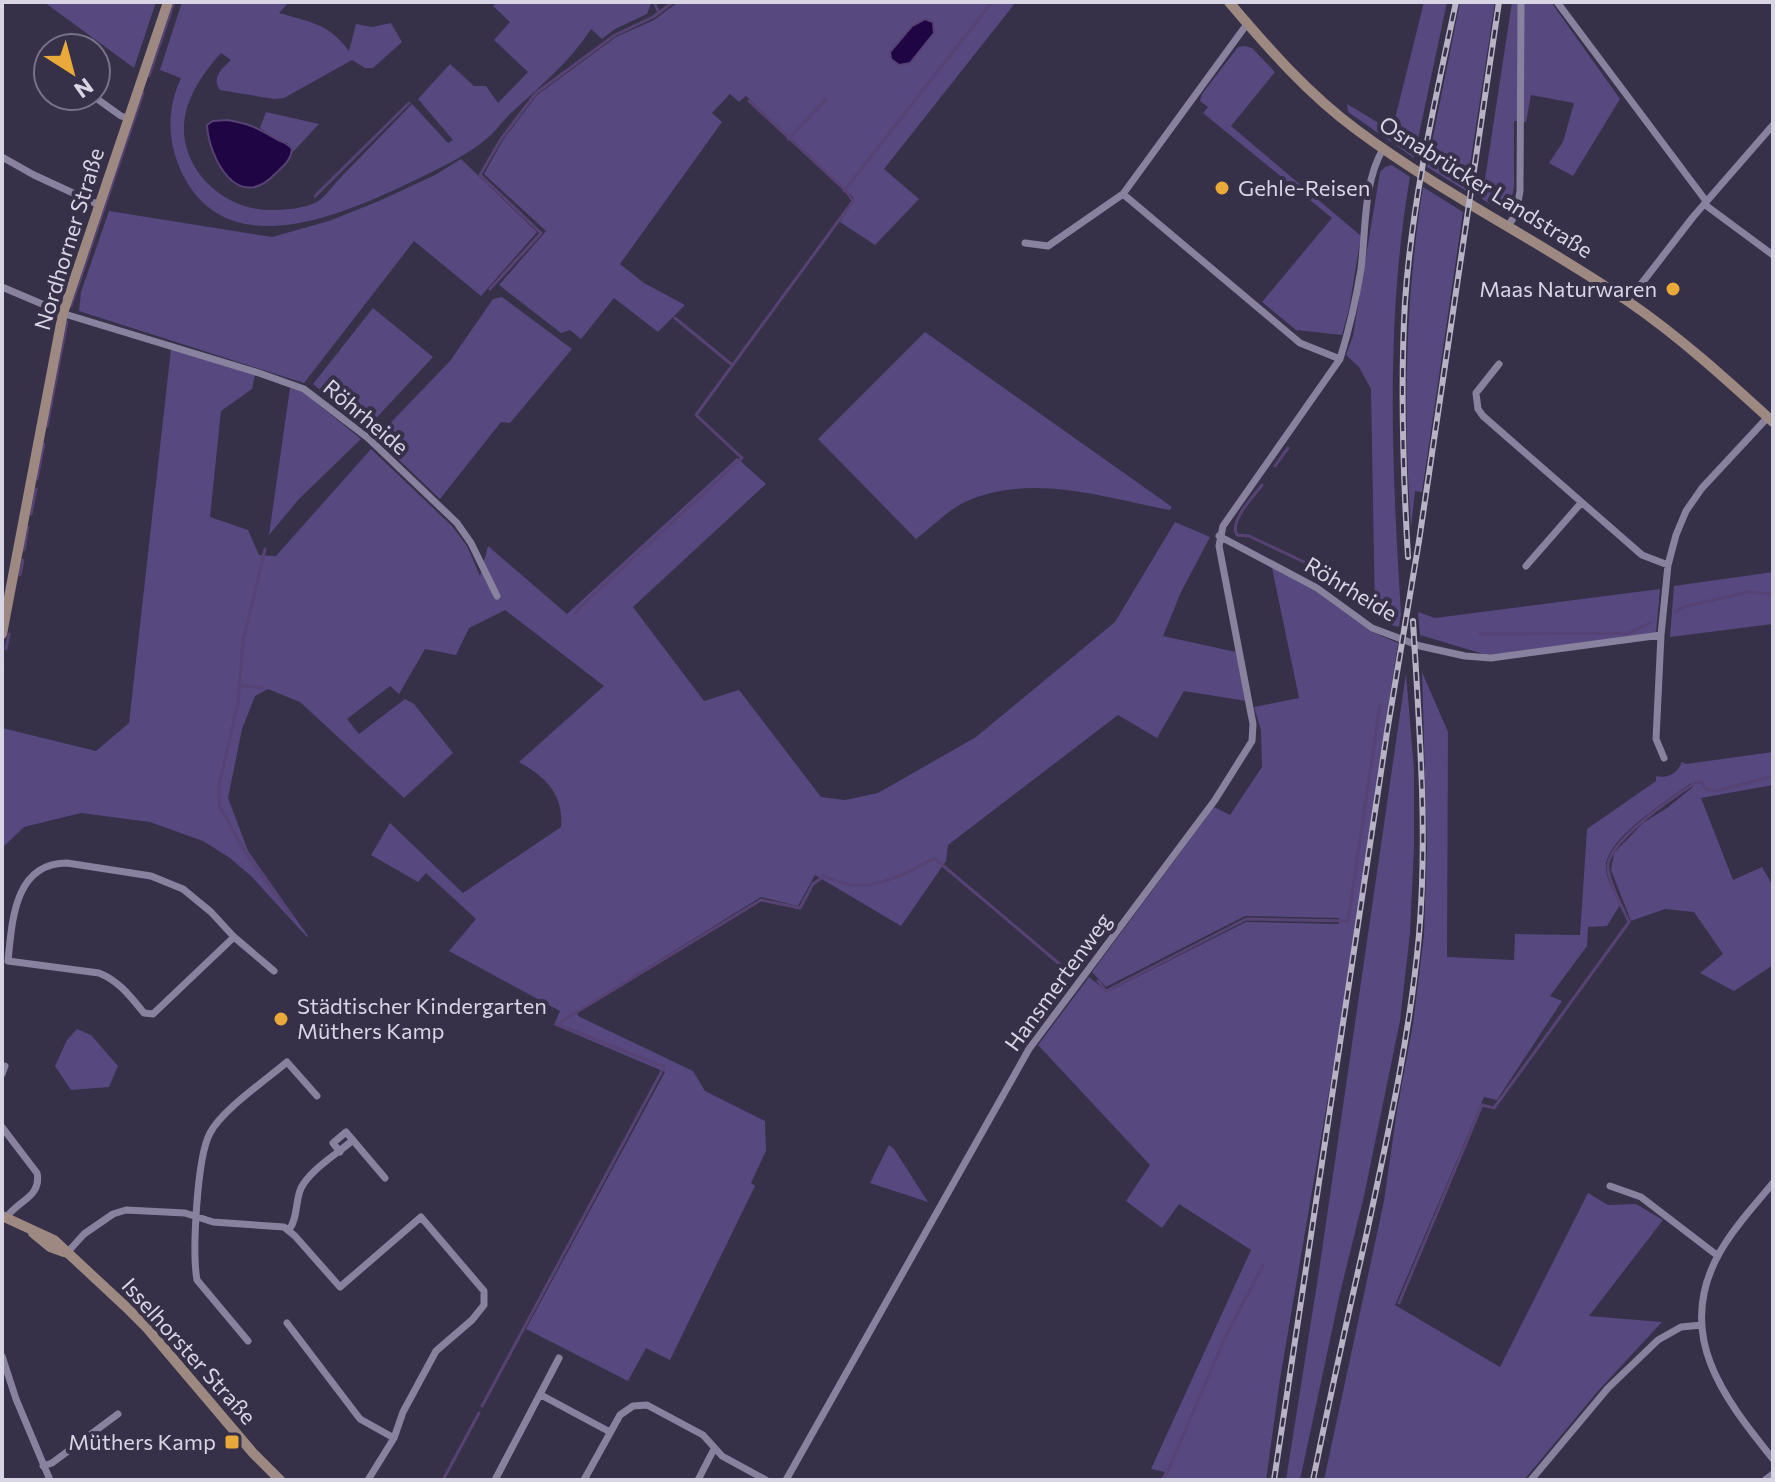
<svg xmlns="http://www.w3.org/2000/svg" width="1775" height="1482" font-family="Commissioner,sans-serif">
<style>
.green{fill:#574880}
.water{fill:#1f0543;stroke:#564374;stroke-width:2}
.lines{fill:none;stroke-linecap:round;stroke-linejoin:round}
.stream{stroke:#564374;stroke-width:3}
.street{stroke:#88829f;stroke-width:7}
.secondary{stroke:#9d8882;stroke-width:10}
.rail-casing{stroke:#b7b3c5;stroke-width:6}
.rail{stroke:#363048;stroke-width:3;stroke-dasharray:9;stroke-linecap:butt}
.poi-dot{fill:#eaaa39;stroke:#363048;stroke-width:3}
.labels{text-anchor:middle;stroke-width:8;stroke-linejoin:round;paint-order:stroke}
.street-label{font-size:22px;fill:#d8d5e5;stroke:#363048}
.poi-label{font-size:22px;fill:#d8d5e5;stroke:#363048;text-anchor:start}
</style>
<rect width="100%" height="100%" fill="#363048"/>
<path class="green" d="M44,2H156L134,68Z
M182,2H289L279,13C310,22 328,23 349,51L356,24L372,27L391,23L402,42L373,68H365L352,60L284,98L274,99L220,90C211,77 222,69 231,60L221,53C205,71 190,91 185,116C176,166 222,209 268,210C283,210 304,209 317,202C326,196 335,183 343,175C366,151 389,128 412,104L448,143L453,140L418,99L450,64L474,86H486L498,103L528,72L494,40L510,22L493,6L497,2L651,3L647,14L615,29L602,39L591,29C570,62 540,86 511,113C504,119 498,128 491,135C468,156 434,171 407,184C341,215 230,264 184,177C167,144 166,111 181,78L160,70Z
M678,2H1016L884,169L919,199L875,245L840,222L854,201L853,197L746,96L739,102L730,94L712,113L722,122L620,264L644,283L685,305L658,332L614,298L581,339L570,330L561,333L499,285L546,231L484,174L503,140L537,95L616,37L654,20Z
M1424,2H1447L1414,158L1348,112L1347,104L1392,131Z
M1460,2H1495L1466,191L1427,167Z
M1512,2H1551L1620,99L1573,176L1549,163L1563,142L1574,103L1531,95L1526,122L1514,121V187L1510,205L1500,210L1482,199Z
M1245,46L1252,48L1275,72L1231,126L1361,236L1349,309L1342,335L1296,330L1262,302L1332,218L1203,113L1208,107L1200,101L1202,94L1238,47Z
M266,112L319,124L292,153L288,143L277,140L260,128Z
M461,159L537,232L481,296L414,241L304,383L79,311L81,292L109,211L272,237L329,221L379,201L435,175Z
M1392,165L1410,177C1385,321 1392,469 1401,614L1399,627L1391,625L1375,615L1371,389L1359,367L1346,355L1353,336L1380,172L1385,167Z
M1423,187L1463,212L1422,492L1415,491L1411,528C1403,415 1405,300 1423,187Z
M502,297L572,349L510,423L501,422L440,499L376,438L450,361L493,299Z
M373,308L433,357L367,428L313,384Z
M925,332L1172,507L1170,510C1105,498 1029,472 965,502C948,510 932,527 916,539L818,439Z
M171,349L255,375L252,389L221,411L210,517L248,530L259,555L276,556L371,449L452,526L467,546L480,576L488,546L567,614L737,458L766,484L633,607L704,701L739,690L821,797L845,800L878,793L976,737L1115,622L1175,522L1210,537L1181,592L1163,636L1236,652L1246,701L1184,691L1157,738L1118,715L948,845L946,861L901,926L815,875L798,906L761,897L577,1011L578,1016L693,1071L705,1091L765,1121L766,1151L751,1183L755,1186L670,1360L646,1348L628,1381L526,1329L665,1072L554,1025L560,1011L449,951L476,919L426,873L418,882L371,855L390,823L463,893L561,827C564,795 546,777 519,762L604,686L505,610L469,628L456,655L425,649L399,694L390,686L347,719L359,734L405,699L414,704L453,753L404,798L300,702L268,689L255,696L242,729L228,798L248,851L308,936L307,937L251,876L230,858L203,841L150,822L81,813L24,827L2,848V728L96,751L129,723Z
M290,388L303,392L361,439L299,499L269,535Z
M1272,568L1314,590L1370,631L1398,643L1337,1045L1280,1379L1266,1480H1161L1165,1472L1151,1469L1251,1250L1179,1204L1162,1228L1126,1201L1150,1165L1038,1045L1089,977L1107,992L1246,922L1339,924V918L1245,916L1106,987L1092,972L1214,807L1230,815L1262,767L1261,730L1254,707L1299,698Z
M1773,572V624L1670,637L1674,586Z
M1660,589L1656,633L1487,655L1420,635L1418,612L1435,618Z
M1422,672L1448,732L1447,957L1514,960L1515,934L1580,935L1587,829L1656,781V776C1669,779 1677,773 1682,762L1686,764L1773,752V785L1701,798L1733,880L1762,867L1773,886V965L1734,991L1700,973L1723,954L1694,912L1665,909L1631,921L1611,870L1614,853L1643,823L1667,808L1693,787L1691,783C1670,799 1602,840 1606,870C1608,882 1615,894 1620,905L1607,926L1588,927L1587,946L1550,996L1562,1001L1497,1100L1484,1097L1395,1305L1500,1367L1588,1193L1608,1205L1636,1204L1663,1220L1589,1316L1662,1322L1598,1391L1524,1480H1324L1384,1201L1397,1110L1413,1024L1424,935L1427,848Z
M1406,673L1414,770V848L1410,933L1400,1021L1364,1196L1340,1293L1300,1480H1286L1319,1271Z
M77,1029L91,1035L118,1066L109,1087L71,1090L55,1066L67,1040Z
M889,1145L894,1149L928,1202L870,1183Z"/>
<path class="water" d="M925,19L933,22L934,33L910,63L899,65L891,59L890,52L912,26Z
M227,120C248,123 258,128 276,139C283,143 287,142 292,149C291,161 283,166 275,174C238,213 209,159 207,125L213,121Z"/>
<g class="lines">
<path class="stream" d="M654,2L659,13
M149,76L174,2
M788,139L826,99
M844,191L992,2
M315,196L409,103
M490,289L541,233L480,175L501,139L536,93L615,35L653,17L673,2
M71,306L143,93
M675,318L731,364
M47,426L67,322
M1275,466L1288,448
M37,479L44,444
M1262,485C1253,497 1229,521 1237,535L1249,536L1304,562
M31,514L36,489
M265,549L243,642L238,703L219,785V805L245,852L293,918
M24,550L28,527
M20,575L23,560
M1676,612L1683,607L1748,592L1773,594
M576,613L580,607L742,458L696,415L853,201L846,191L749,101
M1480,634L1629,633L1650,623
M6,649L9,634
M2,670L3,667
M239,685L264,688
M1098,981L1106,991L1246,919L1348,921L1380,705
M557,1024L761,900L800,908L813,884L824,876C863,897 898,878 934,858L1075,977
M1399,1303L1482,1105L1494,1108L1629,922C1622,906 1610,886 1608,869C1604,843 1675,796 1695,783L1701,782L1706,789L1716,791L1773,776
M482,1406L664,1067L557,1024
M443,1480L479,1413
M1164,1480L1225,1338L1263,1265"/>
<path class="street" d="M1557,2L1706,201
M93,96L121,116L128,118
M2,157L34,175L99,205
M1123,194L1300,343L1340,359
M1704,204L1773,255
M1508,226L1516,214L1520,191L1521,2
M1025,243L1048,246L1123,194L1247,24
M2,287L68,315L259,373L304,389L368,438L457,523L471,543L497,596
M1628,301L1693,217L1773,125
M1499,364L1476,393L1478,409L1483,416L1642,555L1668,565
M1219,536L1317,588L1372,628L1420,646L1465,656L1491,658L1661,635
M1526,566L1581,503
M1664,758L1656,739L1661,635L1668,565L1676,535L1686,511L1702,488L1768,417
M234,937L153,1014L144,1013C130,996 119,981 99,973L8,961C12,922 14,863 67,863L151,876L183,889L211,912L234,937L274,971
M2,1074L5,1066
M2,1127L37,1173C42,1197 17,1201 6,1218
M340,1152L333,1143L346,1132L385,1178
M1773,1183C1755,1205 1734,1227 1720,1252C1673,1334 1724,1398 1773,1459
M1610,1186L1641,1197L1718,1256
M289,1230C298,1218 295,1202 301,1188C311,1169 337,1154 353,1140
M66,1254L84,1234L113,1214L126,1210L185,1213L213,1222L284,1227L295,1236L340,1287L421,1217L484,1291V1305L472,1320L436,1351L403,1412L394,1438L368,1480
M287,1323L360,1419L394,1438
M248,1341L197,1280C192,1252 197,1157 210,1133C222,1110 266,1080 287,1062L317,1096
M2,1356L16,1399L50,1480
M541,1395L610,1432
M43,1466L52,1463L118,1414
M495,1480L559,1358
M584,1480L620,1415L633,1406L647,1405L703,1435L722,1456L766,1480
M698,1480L714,1449
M786,1480L1029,1049L1215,800L1252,741L1253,724L1219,546L1223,526L1340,359C1349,330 1356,300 1361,269C1366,231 1363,183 1383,149
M1531,1480L1608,1388L1658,1340L1681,1327L1702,1325
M1765,1480L1773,1474"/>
<path class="secondary" d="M1229,2C1268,48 1308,94 1357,130C1443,194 1540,241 1629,302C1680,337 1727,380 1773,422
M2,634L63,313L168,2
M2,1216L54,1240L126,1307L147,1328L253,1453L280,1480
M33,1233L50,1247L64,1252"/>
<g class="rail-casing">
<path id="rail" d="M1408,557C1403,472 1400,387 1405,302C1412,200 1435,101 1456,2
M1274,1480L1387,732L1419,541L1499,2
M1313,1480C1330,1397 1348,1315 1367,1232C1388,1134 1410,1035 1419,935C1428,830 1419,726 1413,621"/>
</g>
<use href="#rail" class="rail"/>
</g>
<g class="poi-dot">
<circle cx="1222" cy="188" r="8"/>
<circle cx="1673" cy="289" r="8"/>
<circle cx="281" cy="1019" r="8"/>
<rect x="224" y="1434" width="16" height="16" rx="4"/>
</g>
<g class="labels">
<g class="street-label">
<text transform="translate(1486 187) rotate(32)" y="8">Osnabrücker Landstraße</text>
<text transform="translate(69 239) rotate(-73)" y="8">Nordhorner Straße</text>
<text transform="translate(366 417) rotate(40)" y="8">Röhrheide</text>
<text transform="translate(1351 589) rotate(31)" y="8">Röhrheide</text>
<text transform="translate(1058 982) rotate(-54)" y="8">Hansmertenweg</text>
<text transform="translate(189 1351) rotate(48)" y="8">Isselhorster Straße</text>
</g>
<g class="poi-label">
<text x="1238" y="196">Gehle-Reisen</text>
<text x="1657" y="297" text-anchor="end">Maas Naturwaren</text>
<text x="297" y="1014">Städtischer Kindergarten<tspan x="297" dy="25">Müthers Kamp</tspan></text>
<text x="216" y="1450" text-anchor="end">Müthers Kamp</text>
</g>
</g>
<rect width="1775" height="1482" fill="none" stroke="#d8d5e5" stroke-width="8"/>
<g transform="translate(72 72) rotate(144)"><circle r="38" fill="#363048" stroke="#777287" stroke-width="2"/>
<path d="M0-6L14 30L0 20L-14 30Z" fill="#eaaa39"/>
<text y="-12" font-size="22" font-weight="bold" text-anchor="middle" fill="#d8d5e5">N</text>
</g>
</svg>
